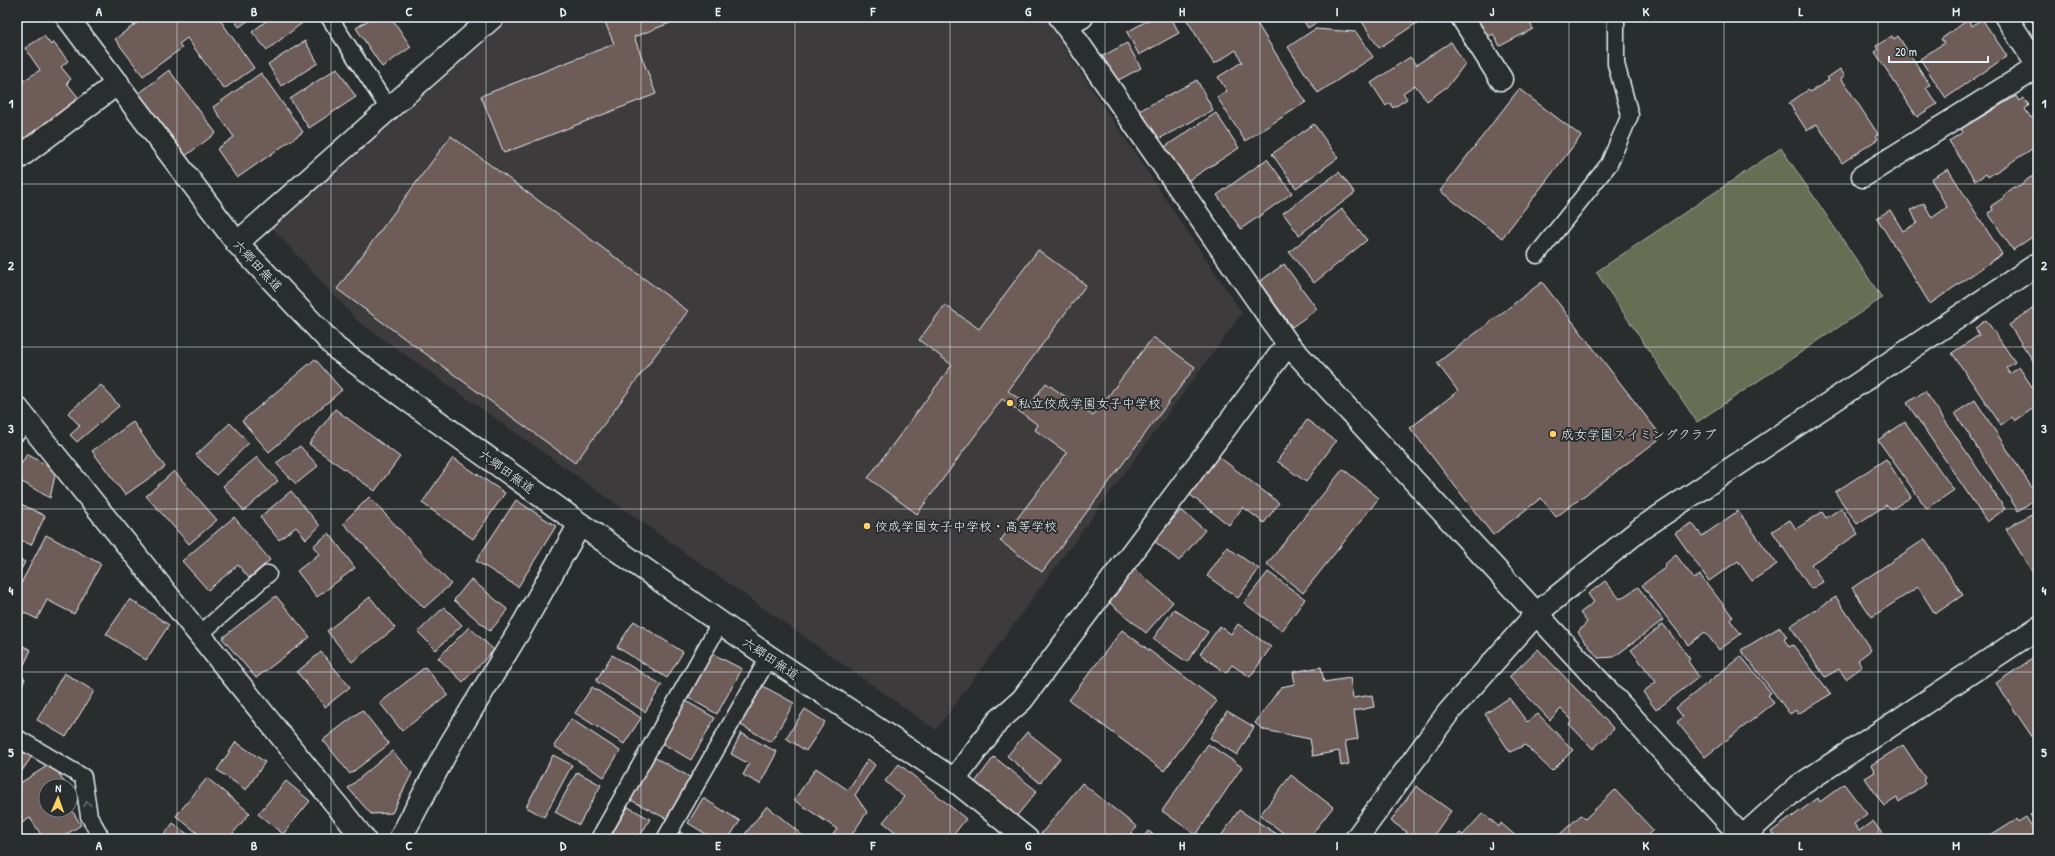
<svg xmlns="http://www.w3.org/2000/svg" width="2055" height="856" font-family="'Patrick Hand','Klee One',sans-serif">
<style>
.built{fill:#3e3b3b}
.green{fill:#676e53;stroke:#a8b0a6}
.building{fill:#6e5c58;stroke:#e8f1f8}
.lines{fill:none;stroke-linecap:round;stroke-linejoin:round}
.lane-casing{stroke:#e8f1f8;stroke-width:19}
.street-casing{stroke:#e8f1f8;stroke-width:25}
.secondary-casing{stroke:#e8f1f8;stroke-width:25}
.lane{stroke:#2a2d2e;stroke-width:16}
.street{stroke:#2a2d2e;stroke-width:22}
.secondary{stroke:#2a2d2e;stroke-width:22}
.rail-casing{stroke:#e8f1f8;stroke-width:4.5}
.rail{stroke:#2a2d2e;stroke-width:3;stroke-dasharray:9;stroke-linecap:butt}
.oneway{stroke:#6c7275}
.grid{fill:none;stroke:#e8f1f8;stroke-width:1;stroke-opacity:0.55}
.poi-dot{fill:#ffd166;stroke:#2a2d2e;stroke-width:1.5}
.labels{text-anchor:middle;stroke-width:4;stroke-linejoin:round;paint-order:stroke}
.street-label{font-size:13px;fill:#e8f1f8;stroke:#2a2d2e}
.poi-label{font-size:13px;fill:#e8f1f8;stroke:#2a2d2e;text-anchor:start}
.neatline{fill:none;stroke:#e8f1f8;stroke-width:1.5}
.grid-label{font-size:13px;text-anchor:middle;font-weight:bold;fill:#e8f1f8}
</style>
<rect width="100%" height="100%" fill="#2a2d2e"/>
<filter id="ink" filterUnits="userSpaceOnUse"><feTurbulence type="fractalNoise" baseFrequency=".025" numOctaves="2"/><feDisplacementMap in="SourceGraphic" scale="8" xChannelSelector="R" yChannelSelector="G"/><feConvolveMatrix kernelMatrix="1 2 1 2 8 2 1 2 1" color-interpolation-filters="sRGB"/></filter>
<g filter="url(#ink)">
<path class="built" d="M510,17H1046L1063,46L1242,313L936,730L359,322L271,227Z"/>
<path class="green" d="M1781,148L1882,298L1697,422L1596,272Z"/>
<path class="building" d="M145,17H150L152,19L155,17H218L254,68L224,89L187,38L179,44L182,48L143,76L115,39Z
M232,17H254L239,27Z
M271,17H310L267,50L252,32Z
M373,17H391L411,47L382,67L356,28Z
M603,17H685L634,37L656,94L504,153L481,96L614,44Z
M1154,17H1171L1179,33L1139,55L1127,32Z
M1185,17H1253L1306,102L1245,141L1217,97L1227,91L1218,77L1242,62L1236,50L1214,64Z
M1301,17H1325L1308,28Z
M1359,17H1426L1379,48Z
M1475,17H1527L1533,29L1500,46L1493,34L1484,39L1474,18Z
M2029,17H2038V31Z
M1982,19L2007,56L1946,98L1920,59L1944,43L1941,39L1968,20L1972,26Z
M1315,29L1356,32L1373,57L1318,93L1288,47Z
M44,36L51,45L53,42L68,61L61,67L71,79L67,83L81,101L17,155V85L40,70L25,48Z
M1892,36L1894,39L1898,36L1930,85L1926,88L1937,104L1917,117L1875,52L1878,50L1876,46Z
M305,41L318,63L281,86L268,64Z
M1451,42L1465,64L1448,86L1427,101L1415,85L1403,93L1407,99L1393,108L1390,103L1386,106L1371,83L1410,57L1416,65Z
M1127,43L1141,68L1111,84L1097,59Z
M337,68L356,97L309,128L290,99Z
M1840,69L1845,76L1841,78L1878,134L1876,135L1878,139L1842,163L1817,124L1807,131L1789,103L1808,90L1810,92L1829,80L1827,78Z
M169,70L216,133L184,157L137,95Z
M261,73L303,132L237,178L217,149L234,137L213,107Z
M1197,80L1213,110L1153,142L1137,112Z
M1519,89L1581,136L1502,238L1440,191Z
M2016,96L2019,101L2023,98L2025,100L2029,105L2025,109L2031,118L2038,113V145L1988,177L1986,174L1975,181L1949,141L1963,132L1961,129Z
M1216,113L1239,148L1186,182L1163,148Z
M1314,124L1338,158L1296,188L1272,154Z
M451,136L688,311L575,463L337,289Z
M1267,159L1292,193L1241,229L1217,195Z
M1948,169L2002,254L1930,304L1877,218L1890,210L1903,231L1917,223L1911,210L1924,203L1932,218L1947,207L1931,179Z
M1339,172L1355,193L1299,235L1283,213Z
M2038,173V233L2013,250L1988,213L1993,210L1991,206L2003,198L2004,195L2014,187H2019L2028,179Z
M1342,209L1367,240L1314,283L1289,252Z
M1038,250L1086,285L1008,391L1029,406L1046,383L1093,416L1153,337L1195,367L1042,572L1000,541L1067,453L1035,430L1038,425L1002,399L917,514L868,478L952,365L919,340L945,305L979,329Z
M1284,264L1317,309L1292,327L1259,282Z
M1542,282L1662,437L1556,517L1541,498L1493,535L1410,428L1458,391L1437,363Z
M2038,305V368L2009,325Z
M1986,320L2015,362L2006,368L2010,374L2019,367L2038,396V405L2015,421L2012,417L2001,425L1952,353L1979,335L1975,328Z
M315,359L342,390L269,452L242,421Z
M101,385L119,406L77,442L70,435L80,426L68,413Z
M1925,391L2005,509L1987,522L1907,403Z
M1975,400L2038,497L2018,511L1955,413Z
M335,409L400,457L375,491L309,444Z
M1307,420L1336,441L1306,482L1277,461Z
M133,422L165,467L125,495L92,451Z
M1905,422L1954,490L1927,509L1878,440Z
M230,423L249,443L216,475L196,455Z
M300,446L318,466L296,484L276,463Z
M1214,453L1279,503L1264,523L1243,507L1229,525L1185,491Z
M27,454L56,471L50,498L17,479V471Z
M257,457L278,481L244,511L223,486Z
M453,458L505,493L473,539L422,503Z
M1886,459L1911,497L1892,509L1886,505L1857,524L1835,492Z
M1343,469L1379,498L1303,593L1267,564Z
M174,471L217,520L189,544L146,496Z
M291,491L320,526L306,539L296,527L279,540L260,517Z
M369,497L451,584L424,608L343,523Z
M516,500L556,526L518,587L476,561Z
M17,502L45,516L31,545L17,538Z
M1841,508L1858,534L1811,564L1823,582L1811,589L1772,531L1790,520L1796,529L1822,512L1826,518Z
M1181,510L1205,530L1179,561L1154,541Z
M2038,510V576L2036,578L2006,529Z
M1738,511L1777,564L1752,581L1738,561L1709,581L1675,533L1692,523L1702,536Z
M234,517L270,560L249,578L238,565L208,590L182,561Z
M329,533L355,568L317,597L297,571L319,554L313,546Z
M46,535L101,564L74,614L47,600L37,619L17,609V591Z
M1925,539L1963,595L1935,614L1918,587L1872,617L1852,588Z
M1227,547L1259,569L1238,598L1207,576Z
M1676,555L1694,579L1700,575L1733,617L1730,620L1741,634L1719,650L1705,632L1688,645L1642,585L1666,567L1664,565Z
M17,558L25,562L17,577Z
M1132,567L1173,602L1146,633L1105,599Z
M1268,572L1305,599L1282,631L1244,603Z
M471,579L508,610L490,631L454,600Z
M1605,581L1620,599L1638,587L1663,620L1614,657L1598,658L1578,632L1587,622L1580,613L1594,602L1588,594Z
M276,596L310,637L256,678L222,638Z
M370,597L395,628L352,662L327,631Z
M1836,597L1871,650L1858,660L1862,667L1846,679L1839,669L1825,677L1790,626Z
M130,599L169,625L146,660L106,634Z
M444,607L462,625L436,650L418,632Z
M1174,609L1208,632L1187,662L1153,639Z
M634,621L683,652L667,678L617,647Z
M1238,624L1271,647L1250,677L1232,665L1226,673L1200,654L1220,626L1231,634Z
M1663,624L1690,659L1688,661L1699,677L1656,710L1643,692L1656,682L1631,650Z
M469,627L494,650L463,682L438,658Z
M1780,627L1787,637L1784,639L1789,647L1793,645L1831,694L1798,714L1796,710L1790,714L1741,650Z
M1122,630L1217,701L1164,771L1069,700Z
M17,643L31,650L20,673L25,679L17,696Z
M1538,649L1614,729L1593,749L1569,724L1572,720L1561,709L1550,720L1509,677Z
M321,652L350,687L325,707L297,672Z
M711,653L742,669L717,714L687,697Z
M612,655L662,685L645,712L596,681Z
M2038,655V743L2037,744L1996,683Z
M1741,656L1771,693L1768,695L1774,703L1705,757L1677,722L1683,717L1676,708Z
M425,667L448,695L402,731L380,703Z
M1321,667L1324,682L1350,678L1353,698L1372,695L1374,707L1354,711L1358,739L1345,741L1349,764L1341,766L1339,751L1313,756L1310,739L1264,730L1255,723L1281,687L1295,684L1293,672Z
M64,673L94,691L66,737L37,720Z
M761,685L794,703L771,742L739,724Z
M592,687L641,718L624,744L575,713Z
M1509,698L1527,722L1538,714L1573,750L1552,771L1525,745L1510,752L1485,714Z
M684,700L715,718L691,760L660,742Z
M805,709L825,722L806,751L786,738Z
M362,710L389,744L350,774L323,740Z
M1227,711L1254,727L1237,755L1210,738Z
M571,719L620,751L604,777L554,746Z
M1027,732L1060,758L1040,783L1007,756Z
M741,733L777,752L760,784L743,775L749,764L731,754Z
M236,742L265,762L246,790L217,770Z
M1208,744L1242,767L1196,835L1162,811Z
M1903,745L1925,778L1923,780L1925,784L1899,802L1897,798L1884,806L1865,778L1875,772L1871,765Z
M17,746L32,756L17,778Z
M392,751L412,773L392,813L371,814L348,788Z
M553,755L572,765L544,817L526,807Z
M652,756L690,777L667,819L629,799Z
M994,757L1037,791L1015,818L973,785Z
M868,759L875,765L855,795L867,812L849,839H830L837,829L794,800L816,768L848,790Z
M52,763L67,786H46V810H70V791L77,802L71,809L81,825L59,839H44L30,818L17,826V785Z
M899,764L966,819L950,839H904L883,822L904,797L885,781Z
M577,772L601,785L579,825L555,812Z
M1291,775L1333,807L1308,839H1291L1260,815Z
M207,778L250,813L228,839H205L176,816Z
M286,781L310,801L283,834L258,814Z
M1082,783L1137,827L1127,839H1048L1041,834Z
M1844,784L1867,814L1854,824L1859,831L1873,821L1883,835L1878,839H1772L1774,836L1771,832L1818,798L1820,802Z
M1416,786L1451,811L1431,839H1402L1407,832L1391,821Z
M1615,790L1653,830L1644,839H1563L1559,835L1581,815L1585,819Z
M703,798L740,821L728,839H714L688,823Z
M767,806L807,839H741Z
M628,807L650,819L638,839H609Z
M2038,809V828L2030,815Z
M1239,810L1280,836L1279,839H1219Z
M1483,813L1499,827L1501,823L1519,839H1454L1460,833L1463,835Z
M2026,817L2038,836V839H1989V836L2016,819L2018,822Z
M173,823L194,839H161Z
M1148,831L1160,839H1142Z
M680,832L690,839H675Z"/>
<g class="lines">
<g class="lane-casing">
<path id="lane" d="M329,17L389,109
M1537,255L1609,164L1630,115L1616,64V17
M17,433L24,418
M199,635L268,574
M17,738L83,777L89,816L102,839
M599,839L720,623
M665,839L769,657"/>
</g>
<g class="street-casing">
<path id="street" d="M1060,17L1288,344L1744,839
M1462,17L1501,79
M2006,17L2038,66
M1066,26L1082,17
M17,159L118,83
M1863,176L2038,67
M237,243L493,17
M17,408L364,839
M954,780L998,721L1022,700L1288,344
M400,839L450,745L521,628L580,524
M1740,839L1799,786L2038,628"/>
</g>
<g class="secondary-casing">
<path id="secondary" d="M67,17L237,243L337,349L580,524L769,657L954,780L1027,839
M1356,839L1448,713L1537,613L1642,528L2038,264"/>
</g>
<use href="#lane" class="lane"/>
<use href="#street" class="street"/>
<use href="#secondary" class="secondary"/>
<g class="rail-casing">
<path id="rail" d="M17,21L27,17"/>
</g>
<use href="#rail" class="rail"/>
</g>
<defs><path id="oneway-chevron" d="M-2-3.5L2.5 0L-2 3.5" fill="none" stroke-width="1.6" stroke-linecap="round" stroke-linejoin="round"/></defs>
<use class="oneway" href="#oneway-chevron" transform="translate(87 804) rotate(-99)"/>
</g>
<path class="grid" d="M177,17V839M331,17V839M486,17V839M641,17V839M795,17V839M950,17V839M1105,17V839M1260,17V839M1414,17V839M1569,17V839M1724,17V839M1878,17V839M17,184H2038M17,347H2038M17,509H2038M17,672H2038"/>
<g class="poi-dot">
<circle cx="1010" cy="403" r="4"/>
<circle cx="1553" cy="434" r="4"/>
<circle cx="867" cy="526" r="4"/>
</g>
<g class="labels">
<g class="street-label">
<text transform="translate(258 265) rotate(47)" y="5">六郷田無道</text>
<text transform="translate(507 471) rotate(36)" y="5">六郷田無道</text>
<text transform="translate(771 658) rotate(34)" y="5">六郷田無道</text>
</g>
<g class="poi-label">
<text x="1018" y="408">私立佼成学園女子中学校</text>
<text x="1561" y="439">成女学園スイミングクラブ</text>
<text x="875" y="531">佼成学園女子中学校・高等学校</text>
</g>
</g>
<rect width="2055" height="856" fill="none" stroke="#2a2d2e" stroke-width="44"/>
<g transform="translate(58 798) rotate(2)"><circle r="19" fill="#2a2d2e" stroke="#767b7f"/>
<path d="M0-3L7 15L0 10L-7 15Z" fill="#ffd166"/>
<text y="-6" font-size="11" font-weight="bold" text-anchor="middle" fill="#e8f1f8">N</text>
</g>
<path d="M1889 56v6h99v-6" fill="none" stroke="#e8f1f8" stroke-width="2"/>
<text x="1895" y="56" font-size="12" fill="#e8f1f8" stroke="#2a2d2e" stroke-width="3" paint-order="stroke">20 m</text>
<rect x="22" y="22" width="2011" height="812" class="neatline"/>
<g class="grid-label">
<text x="99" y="16">A</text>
<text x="254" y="16">B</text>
<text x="409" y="16">C</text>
<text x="563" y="16">D</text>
<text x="718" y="16">E</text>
<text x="873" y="16">F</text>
<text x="1028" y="16">G</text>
<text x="1182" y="16">H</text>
<text x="1337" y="16">I</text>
<text x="1492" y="16">J</text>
<text x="1646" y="16">K</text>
<text x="1801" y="16">L</text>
<text x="1956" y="16">M</text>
<text x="11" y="108">1</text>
<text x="2044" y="108">1</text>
<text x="11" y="270">2</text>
<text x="2044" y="270">2</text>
<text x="11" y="433">3</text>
<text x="2044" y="433">3</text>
<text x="11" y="595">4</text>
<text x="2044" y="595">4</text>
<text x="11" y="757">5</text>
<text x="2044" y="757">5</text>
<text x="99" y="850">A</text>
<text x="254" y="850">B</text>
<text x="409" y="850">C</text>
<text x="563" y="850">D</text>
<text x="718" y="850">E</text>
<text x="873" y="850">F</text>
<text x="1028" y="850">G</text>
<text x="1182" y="850">H</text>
<text x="1337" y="850">I</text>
<text x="1492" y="850">J</text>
<text x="1646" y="850">K</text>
<text x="1801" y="850">L</text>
<text x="1956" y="850">M</text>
</g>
</svg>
